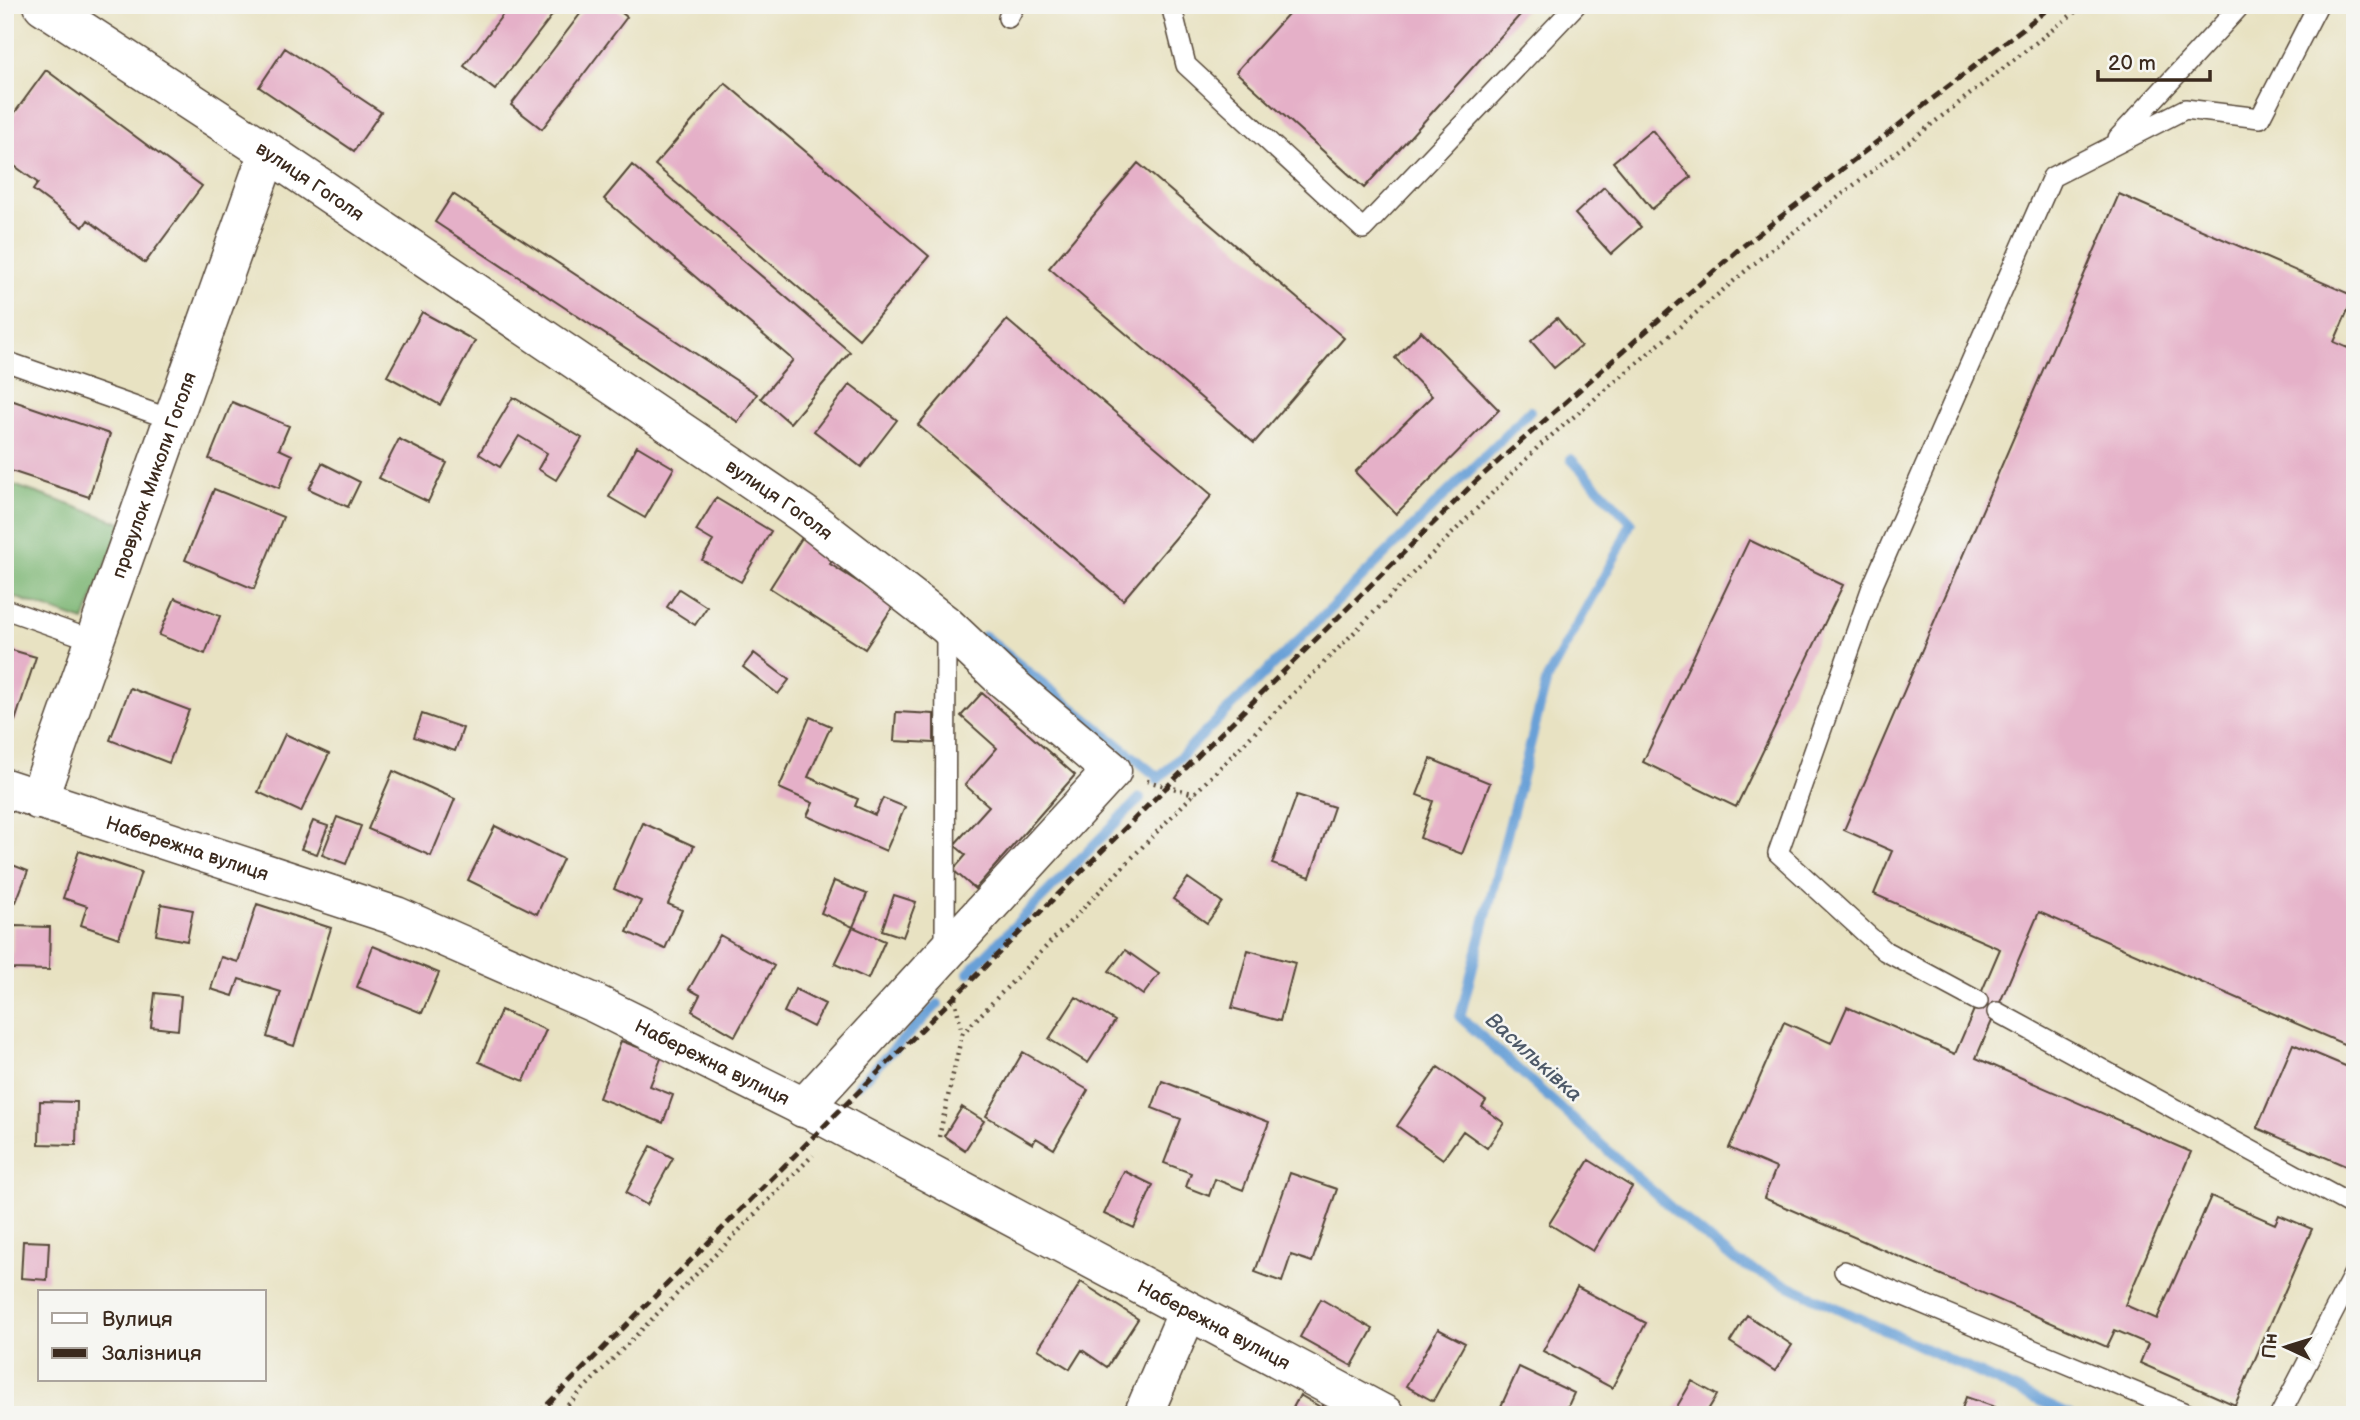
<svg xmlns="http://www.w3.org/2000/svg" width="2360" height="1420" font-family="'Balsamiq Sans',sans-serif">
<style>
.forest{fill:#7db674;stroke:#5c7049;stroke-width:2}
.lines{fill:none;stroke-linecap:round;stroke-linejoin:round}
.stream{stroke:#69a0d7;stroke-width:10}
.building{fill:#e5b0c8}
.lane-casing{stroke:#554637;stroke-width:22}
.street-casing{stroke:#554637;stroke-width:41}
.path{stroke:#554637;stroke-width:4.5;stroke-dasharray:2 5;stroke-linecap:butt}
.lane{stroke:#fff;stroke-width:19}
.street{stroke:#fff;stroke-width:38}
.rail{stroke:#3b2a1e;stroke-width:5;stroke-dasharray:10 5;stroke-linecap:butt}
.labels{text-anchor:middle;stroke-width:5;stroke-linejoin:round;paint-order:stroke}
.street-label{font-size:19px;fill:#3b2a1e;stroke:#f6f6f2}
.water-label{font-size:21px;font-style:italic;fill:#4d5968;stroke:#f6f6f2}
</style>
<rect width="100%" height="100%" fill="#f6f6f2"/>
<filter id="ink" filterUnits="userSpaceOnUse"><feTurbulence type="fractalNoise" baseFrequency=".0143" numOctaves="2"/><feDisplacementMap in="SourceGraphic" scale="14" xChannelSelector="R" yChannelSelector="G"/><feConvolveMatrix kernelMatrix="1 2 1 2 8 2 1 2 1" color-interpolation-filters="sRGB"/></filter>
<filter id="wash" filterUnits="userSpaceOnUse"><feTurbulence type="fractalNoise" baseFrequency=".00686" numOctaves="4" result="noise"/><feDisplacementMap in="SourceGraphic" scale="28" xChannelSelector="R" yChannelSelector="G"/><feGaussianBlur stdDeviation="1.57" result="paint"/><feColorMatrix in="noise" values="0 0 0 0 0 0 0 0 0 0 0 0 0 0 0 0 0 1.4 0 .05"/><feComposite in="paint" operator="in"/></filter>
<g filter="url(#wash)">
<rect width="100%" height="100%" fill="#e8e2c2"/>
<path class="forest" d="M5,482L122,523L84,621L5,594Z"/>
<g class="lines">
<path class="stream" d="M1571,459L1631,522L1618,551L1547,679L1460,1017L1678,1214L1735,1261L2070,1415
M984,636L1159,778
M1157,780L1530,411
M968,973L1140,798
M858,1085L938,1004"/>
</g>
<g id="blocks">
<path class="building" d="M510,5H560L495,90L464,66Z
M587,5H612L627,17L542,129L511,105Z
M1296,5H1529L1364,188L1236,72Z
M285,48L381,112L354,151L259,87Z
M46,70L202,186L145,263L88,220L83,227L33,190L38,183L5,159V126Z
M725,83L929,256L859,339L655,165Z
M1652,130L1691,177L1652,209L1613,162Z
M1138,163L1344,338L1254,443L1049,268Z
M632,165L850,352L790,423L761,398L793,360L604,199Z
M1604,187L1641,227L1611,254L1575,214Z
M453,194L757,394L738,422L435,222Z
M2119,194L2354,296L2334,342L2355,351V1049L2039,912L1976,1058L2191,1152L2125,1305L2157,1319L2211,1196L2275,1224L2279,1215L2312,1229L2235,1405L2140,1363L2148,1344L2115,1330L2107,1347L1764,1198L1776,1168L1729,1148L1784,1022L1831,1043L1847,1007L1955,1054L2000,949L1874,894L1892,851L1844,830Z
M422,312L475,341L440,405L387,376Z
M1557,318L1581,346L1554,368L1531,341Z
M1007,320L1212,495L1123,600L918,425Z
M1421,331L1499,410L1396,514L1355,472L1432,396L1395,358Z
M850,384L897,420L861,467L814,431Z
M513,397L582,438L556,480L538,469L547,453L519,436L500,467L479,454Z
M5,398L110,434L89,497L5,469Z
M232,402L289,426L279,449L292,455L279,488L209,459Z
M399,439L447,463L428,502L379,478Z
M637,446L674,468L645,518L609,497Z
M322,463L360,482L348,507L309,489Z
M214,489L283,517L254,589L185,560Z
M716,498L771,531L741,582L702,560L713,541L696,531Z
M807,530L838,551L830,564L894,605L865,649L770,588Z
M1749,540L1843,585L1736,807L1643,762Z
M679,589L707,607L695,625L667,607Z
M175,598L220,616L205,654L159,635Z
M5,648L36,657L15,721L5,718Z
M754,653L789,680L778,694L743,667Z
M130,688L189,710L169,763L110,740Z
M982,693L1075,775L975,889L953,870L966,855L954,845L989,806L965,785L997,748L961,716Z
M896,712L934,714V743L894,741Z
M422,714L463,728L455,751L414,737Z
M810,717L831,726L808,777L858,799L855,806L875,815L883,798L905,807L886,851L807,816L813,803L779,788Z
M285,734L329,754L301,812L258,792Z
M1431,759L1490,783L1462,854L1420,838L1433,801L1417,795Z
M393,771L455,799L431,856L368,829Z
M1297,795L1334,807L1310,877L1272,864Z
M337,817L361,826L346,864L322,855Z
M313,821L328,826L317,854L301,849Z
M643,823L694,846L668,904L682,910L665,949L627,932L641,901L614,889Z
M495,826L563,859L537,914L468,880Z
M79,851L141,872L119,938L81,925L87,906L63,898Z
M5,862L28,871L16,902L5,898Z
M1188,878L1222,902L1207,923L1173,899Z
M834,881L867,894L853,927L821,913Z
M894,895L916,902L903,937L882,930Z
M161,904L193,910L187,941L156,935Z
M257,904L331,928L294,1046L267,1037L281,992L239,979L233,996L211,989L221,957L238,962Z
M13,926L50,927L49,970L12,969Z
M853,927L885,941L868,979L835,964Z
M720,935L774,966L735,1036L692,1011L700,995L689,989Z
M373,946L439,973L422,1013L357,987Z
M1125,950L1159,974L1143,995L1109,971Z
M1248,950L1295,963L1280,1021L1232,1008Z
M795,989L825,1004L813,1027L784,1012Z
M155,993L181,996L178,1030L151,1027Z
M1076,997L1115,1021L1088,1063L1049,1039Z
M501,1010L546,1030L524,1081L479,1062Z
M621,1041L662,1056L650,1086L673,1095L663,1123L599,1098Z
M2293,1044L2355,1070V1170L2257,1128Z
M1023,1052L1088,1090L1054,1149L1036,1138L1033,1144L986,1116Z
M1438,1067L1486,1101L1482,1107L1504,1123L1487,1148L1463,1131L1443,1159L1397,1126Z
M1162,1081L1269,1122L1243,1190L1215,1179L1209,1196L1186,1187L1191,1173L1164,1163L1181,1119L1152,1108Z
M40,1101L77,1102L76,1145L39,1144Z
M962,1107L984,1121L965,1150L944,1136Z
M651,1146L673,1158L647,1205L626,1193Z
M1589,1160L1632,1187L1593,1251L1549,1224Z
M1124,1171L1153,1185L1134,1228L1104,1214Z
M1290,1173L1337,1189L1312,1262L1291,1255L1282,1282L1255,1272Z
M23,1241L49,1242L47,1280L21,1278Z
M1081,1282L1138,1319L1107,1367L1082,1350L1070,1369L1038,1349Z
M1577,1287L1646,1323L1612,1388L1543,1351Z
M1321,1299L1373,1329L1352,1366L1300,1337Z
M1747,1315L1792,1345L1775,1371L1730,1342Z
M1438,1329L1465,1343L1433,1401L1406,1386Z
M1519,1367L1574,1393L1564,1415H1497Z
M1692,1381L1717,1395L1705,1415H1672Z
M1300,1395L1322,1408L1325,1401L1348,1415H1289Z
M1966,1397L1995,1407L1992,1415H1960Z"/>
</g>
</g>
<g filter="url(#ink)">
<use href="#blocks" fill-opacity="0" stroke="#554637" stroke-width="2"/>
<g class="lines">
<g class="lane-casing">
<path id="lane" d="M1171,5L1186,65L1363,229L1576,5
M1008,18L1015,5
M2118,138L2241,5
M5,361L173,420
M5,609L95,641
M945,949L946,626
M1978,1001L1885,951L1778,853L1872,587L2052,177L2185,109L2260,118L2318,5
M1997,1012L2355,1207
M1844,1271L2190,1415
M2280,1415L2355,1271"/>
</g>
<g class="street-casing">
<g id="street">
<path id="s1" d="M43,5L268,152L803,514L946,625L1001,677L1112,771L803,1108"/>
<path id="s2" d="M5,788L396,916L594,1003L830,1120L1385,1415"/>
<path id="s3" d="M38,800L268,152"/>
<path d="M1143,1415L1188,1311"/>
</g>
</g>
<path class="path" d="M1147,781L1195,794
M962,1034L1174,814L1538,447L1762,257L2084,5
M939,1137L962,1034L955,998
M558,1415L813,1155"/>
<use href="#lane" class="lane"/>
<use href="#street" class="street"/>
<path class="rail" d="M537,1415L830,1120L1476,481L1738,250L2053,5"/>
</g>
</g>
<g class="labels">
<g class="street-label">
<text dy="7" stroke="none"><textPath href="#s1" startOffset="320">вулиця Гоголя</textPath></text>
<text dy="7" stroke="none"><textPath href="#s3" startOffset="345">провулок Миколи Гоголя</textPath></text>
<text dy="7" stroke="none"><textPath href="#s1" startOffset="887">вулиця Гоголя</textPath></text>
<text dy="7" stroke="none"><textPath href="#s2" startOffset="192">Набережна вулиця</textPath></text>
<text dy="7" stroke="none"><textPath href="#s2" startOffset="760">Набережна вулиця</textPath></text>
<text dy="7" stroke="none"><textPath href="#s2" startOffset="1326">Набережна вулиця</textPath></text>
</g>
<g class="water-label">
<text transform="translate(1534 1057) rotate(42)" y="7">Васильківка</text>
</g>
</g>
<rect width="2360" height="1420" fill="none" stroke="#f6f6f2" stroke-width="28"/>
<rect x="38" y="1290" width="228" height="91" fill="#f6f6f2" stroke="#aba49d" stroke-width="2"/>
<rect x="52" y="1313" width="35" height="10" fill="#ffffff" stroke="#aba49d" stroke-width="2"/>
<text x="102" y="1326" font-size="21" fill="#3b2a1e">Вулиця</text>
<rect x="52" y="1348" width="35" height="10" fill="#3b2a1e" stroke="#aba49d" stroke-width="2"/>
<text x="102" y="1360" font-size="21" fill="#3b2a1e">Залізниця</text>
<g transform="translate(2286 1347) rotate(274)" stroke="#f6f6f2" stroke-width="5" paint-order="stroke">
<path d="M0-5L12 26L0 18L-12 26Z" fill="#3b2a1e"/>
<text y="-10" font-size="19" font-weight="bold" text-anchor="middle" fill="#3b2a1e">Пн</text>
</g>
<path d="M2098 70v10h112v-10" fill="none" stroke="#3b2a1e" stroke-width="3.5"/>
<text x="2108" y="70" font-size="21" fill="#3b2a1e" stroke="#f6f6f2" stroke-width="5" paint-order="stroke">20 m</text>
</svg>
